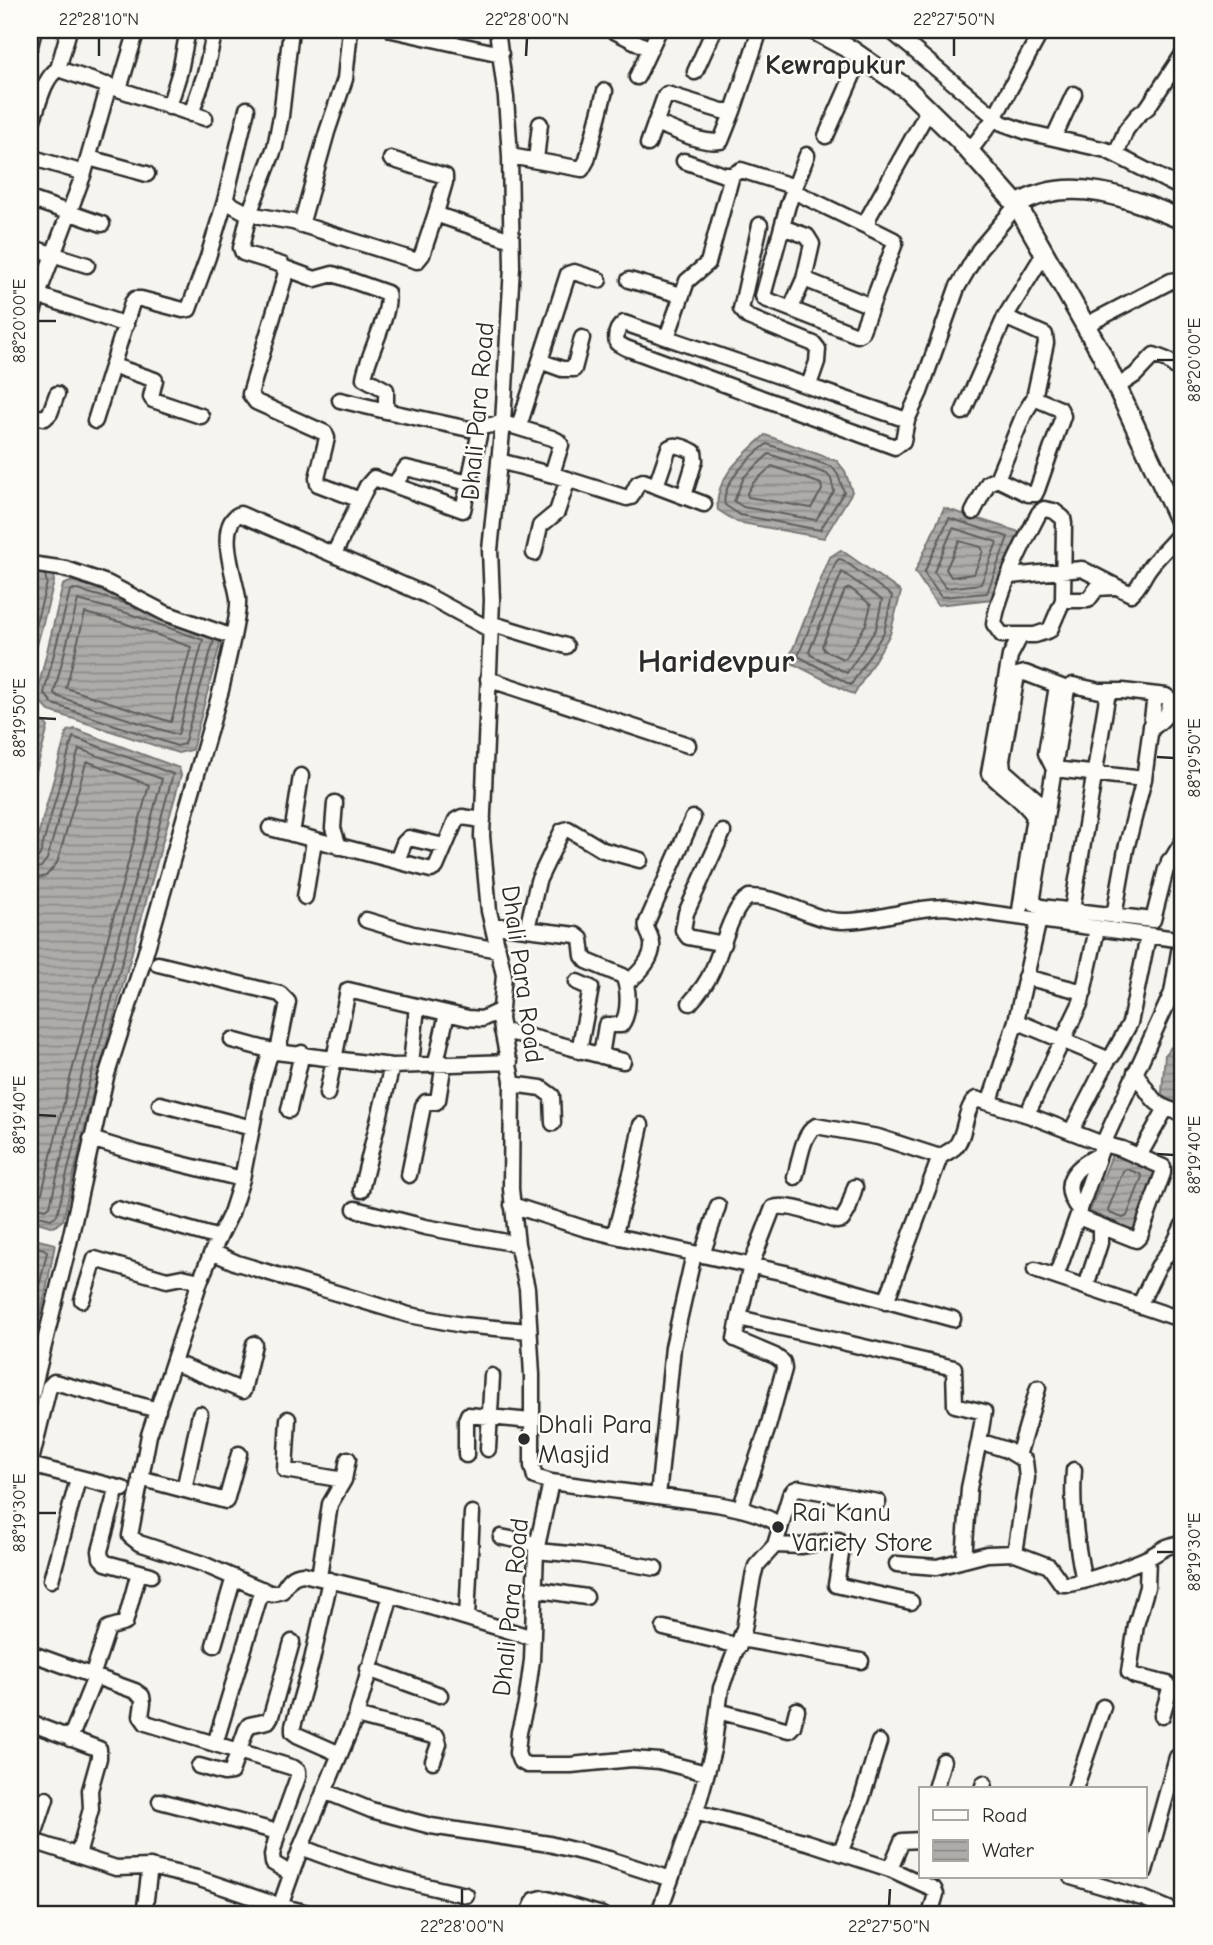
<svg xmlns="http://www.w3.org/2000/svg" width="1213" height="1945" font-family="'Comic Neue',sans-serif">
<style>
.water{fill:url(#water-rules);stroke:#797877;stroke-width:2}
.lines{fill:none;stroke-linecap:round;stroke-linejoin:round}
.shore{stroke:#5f5f5d;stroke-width:2}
.minor-casing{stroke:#2b2b2b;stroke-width:19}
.major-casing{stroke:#2b2b2b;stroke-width:23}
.minor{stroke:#fdfcf7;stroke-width:14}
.major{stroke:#fdfcf7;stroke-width:18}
.ticks{fill:none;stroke:#2b2b2b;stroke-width:2.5}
.poi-dot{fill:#2b2b2b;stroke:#fdfcf7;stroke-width:2.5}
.labels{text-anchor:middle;stroke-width:5;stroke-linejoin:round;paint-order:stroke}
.street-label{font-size:26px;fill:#2b2b2b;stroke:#fdfcf7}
.poi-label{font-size:26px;fill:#2b2b2b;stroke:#fdfcf7;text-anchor:start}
.neighbourhood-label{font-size:28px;font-weight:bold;fill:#2b2b2b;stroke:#fdfcf7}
.district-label{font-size:33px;font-weight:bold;fill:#2b2b2b;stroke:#fdfcf7}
.neatline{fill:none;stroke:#2b2b2b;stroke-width:2.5}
.ticks-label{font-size:18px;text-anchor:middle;fill:#2b2b2b}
</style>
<defs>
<pattern id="water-rules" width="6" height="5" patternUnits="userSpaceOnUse" patternTransform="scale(1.75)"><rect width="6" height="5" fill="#adaca9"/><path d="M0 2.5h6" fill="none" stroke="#8d8c8a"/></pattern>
</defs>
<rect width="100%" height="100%" fill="#f5f4ef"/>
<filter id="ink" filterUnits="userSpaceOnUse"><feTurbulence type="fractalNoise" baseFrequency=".0143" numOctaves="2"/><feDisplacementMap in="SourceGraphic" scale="14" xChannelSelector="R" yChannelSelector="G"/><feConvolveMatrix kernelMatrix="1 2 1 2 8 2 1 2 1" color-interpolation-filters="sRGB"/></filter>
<g filter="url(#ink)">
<path class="water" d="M765,435L837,461L845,471L852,492L824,538L737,522L718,510C713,478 744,455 765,435Z
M944,508L1019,532L993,599L937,605L915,572Z
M841,550L901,592L890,634L854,695L788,661L830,557Z
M30,561L52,569L54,582L30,671Z
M72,581L132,598L222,637L192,750L178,753L49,711L36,697L63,585Z
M30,718L45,723L48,727L30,794Z
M75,729L179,768L181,775L93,1093L63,1220L54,1227L30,1220V865L67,731Z
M1174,1044L1183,1048V1109L1161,1105L1165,1054Z
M1115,1147L1163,1166L1139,1229L1130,1237L1088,1216Z
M30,1238L55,1244L45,1297L30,1354Z"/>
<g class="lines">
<path class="shore" d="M767,444L832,467L838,475L844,492L820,530L740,515L725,505C720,484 751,456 767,444Z
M769,454L827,474L831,479L834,491L816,520L743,507L734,501L744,477Z
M772,466L821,484L822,490L811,508L748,497L747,493L753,483Z
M949,518L1008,537L987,593L941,597L924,573Z
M953,528L997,542L981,584L946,588L934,572Z
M959,541L981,547L983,551L974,574L951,577L946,569Z
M839,559L843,560L892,596L884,632L851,685L798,656L836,562Z
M842,572L882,600L876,629L847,673L811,655L809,652Z
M850,588L871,605L866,624L846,658L843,659L824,650L822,646L845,590Z
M78,600L127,613L203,640L178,735L59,697L54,693Z
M128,604L74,589L70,591L44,693L53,704L177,746L184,744L214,640
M85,613L124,623L191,647L171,722L66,688Z
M30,645L47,583L45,575
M30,861L36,859L40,855L73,737L173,774L87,1091L57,1215L51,1219L30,1214
M30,869L41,867L47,859L79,749L162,779L78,1089L50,1206L46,1209L30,1205
M30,880L46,876L57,863L86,763L89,762L149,785L68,1086L42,1193L39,1195H30
M1127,1169L1140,1174L1142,1177L1127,1216L1123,1218L1109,1213L1108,1210L1123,1171Z
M30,1245L44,1249L47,1252L30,1327"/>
<g class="minor-casing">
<path id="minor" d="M291,30L281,116L275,147L249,214L293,222L417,261L422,255L436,213
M392,30L501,54
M497,30L506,98L510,156L512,267L503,423L490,550L492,600L482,836L489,911L504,975L500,1019L512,1080L511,1189L517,1244L527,1288L532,1375V1466L535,1477L551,1482L536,1551L532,1660L526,1704L519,1732L517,1753L520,1761L527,1765H571L632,1759L659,1761L706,1773
M612,30L650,49
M890,30L1002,123L1027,132L1106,150L1183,189
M1176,30L1183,33
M30,46L34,30
M58,69L69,30
M695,72L714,30
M637,77L659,30
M119,89L137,30
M169,107L180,71L188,30
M247,109L225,201L249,214L241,248L243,253L282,265L286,273L250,394L256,402L325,433L327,438L317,478L318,484L360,500
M191,114L205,74L215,30
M655,123C674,129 701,145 721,141L733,111
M30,127C38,110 42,79 58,69L205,118
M826,136L861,57
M1054,137L1074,94
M648,144L665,96L667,94L722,111H733L760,30
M969,152L993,120L1042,30
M1116,154L1126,130L1137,116L1148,107L1183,54
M807,155L788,205L763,296L765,299L857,335L861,333L895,243L894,240L868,227V218L929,109
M510,156L582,169L587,160L605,91
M30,157L84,173
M89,158L147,174
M391,159L445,176V182L436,213L438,215L511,240
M536,160L540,124
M684,161L724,175H732L741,170L795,187
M793,191L868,227
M30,199L102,224
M301,225L327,132L345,79L350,30
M760,225L741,309L748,317L814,344L818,349L817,362L809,385
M782,227L807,236L812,244L804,279L791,308
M30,247L87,265
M285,268L315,279L333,274L387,293C392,312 367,356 364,378L386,390V411L469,429L503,423L552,438L558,441L561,445L552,474
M804,279L871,306
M629,280L681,295
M31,293L126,325
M30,322L42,284L84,173L109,85
M1086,325L1171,281L1183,279
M667,337L687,281L708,263L732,175
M540,361L562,369H574L582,338
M114,366L155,380L151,397L153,400L201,416
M1117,387L1135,375L1154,355L1167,360L1183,373
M340,400L386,411
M963,412L1005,317L1045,252
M30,416L45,418L50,413L57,394
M907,420L624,323C617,328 615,335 617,343L626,348L895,447L903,441L907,420L920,392L957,288L979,250L1017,205
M95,421L132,303L135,299H141L183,310L189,309L208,257L225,201
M519,426L568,274L574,272L599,280
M499,461L557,476L627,498L631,497L638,483L643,481L704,504
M997,479L1028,494H1035L1037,490L1063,416L1060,409L1034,398
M394,485L406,468L469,483
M656,486L669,448C675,443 687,448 694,452L695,460L684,496
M973,512L988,483L997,479L1024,414L1034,398L1046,343L1045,335L1005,317
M534,553L540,526L557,512L568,479
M334,554L367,486L374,478L463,510L481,426
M30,564L66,569L107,583L165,613L233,637C235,625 239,611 238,598C235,577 215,525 240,514L426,595L489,629
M1010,576L1082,569L1131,594C1140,587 1143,576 1150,567C1160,553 1174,543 1183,529
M1063,600H1088L1097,588L1115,587
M490,623L566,646
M488,679L688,745
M1057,686L1046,753L1054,769L1144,779
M1151,729C1162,721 1171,714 1170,699L1166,696L1123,691H1100L1073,685L1067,689L1033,897L1034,903L1041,907L1153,920L1166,869L1183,841
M335,803L333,828L339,847
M1047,809L1003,770L1002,760L1017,675L1025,673L1067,689
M270,828L431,870L436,867L456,820L462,817L483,820
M723,832L686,913L683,930L688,937L724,944
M292,834L301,776
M397,861L404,843L409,838L444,846
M1169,861L1183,868
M305,897L314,841
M1072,910L1108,692
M1114,916L1126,849L1144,779L1155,696
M1019,917L1034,816C1021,797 1004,789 989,773L1010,656L1021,635H1002L994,624C998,592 1024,542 1039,513L1044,509L1054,511L1063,518L1064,523L1063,600L1050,630L1035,635H1021
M1039,919L1016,1021L1105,1058L1112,1056L1130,1023L1148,936
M366,920L413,934L498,950
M493,925L576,935L581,939L583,956L587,961L623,976C629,988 630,1014 621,1025H606L601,1056
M527,929L538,881L562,831L568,829L603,850L640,860
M158,964L280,994L288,1002L279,1046L269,1057L260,1087L242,1179L231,1213L212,1252L200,1281L149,1435L130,1536L139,1543L203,1564L272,1594L282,1591C288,1582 291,1575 303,1574L391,1595
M1025,977L1084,992
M577,982L591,988L579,1051
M626,983C638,975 657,956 651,939C649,931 645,931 647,922L693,818
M690,1003C699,993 707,983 712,971C722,951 731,907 749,897C783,896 810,921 843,921C878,921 911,907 946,907L1183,940
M502,1031C543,1038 582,1052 623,1061
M232,1040L276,1052L392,1066L510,1062
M436,1063L447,1013
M411,1064L417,1007
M1135,1072C1152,1097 1152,1107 1183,1113
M512,1084L541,1088L552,1096L553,1123
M327,1094L348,990L468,1018L482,1019L501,1010
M992,1095L1016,1021
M160,1104L252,1128
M1031,1106L1081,1002L1097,929
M289,1110L302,1053
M1075,1124L1109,1058
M641,1125L632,1170L616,1229L617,1234L620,1237L785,1273L953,1319
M91,1139L137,1153L242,1179
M1139,1156L1165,1110
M409,1175L423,1106L426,1102H436L438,1100L444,1063
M795,1177C800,1161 802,1134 816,1126L878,1137L940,1157
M361,1190L392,1066
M512,1205L586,1229L620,1237
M117,1209L219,1238
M355,1209L425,1227L517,1244
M1080,1211C1058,1185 1073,1168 1099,1155
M212,1252L237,1263L409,1315L462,1325L529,1331
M702,1255L718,1206
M1035,1270L1183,1320
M1056,1277L1103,1144L1122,1149L1163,1167V1173L1140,1236L1136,1240L1078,1217
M1086,1287L1100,1243V1226
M82,1300L95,1259L167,1280L182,1277L200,1281
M886,1302L940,1157C945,1153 951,1151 955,1147C967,1134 963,1111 976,1099L1028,1115L1103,1144L1172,993L1181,940
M1140,1304L1158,1267L1174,1244L1183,1225
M739,1318L751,1265L773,1208C787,1202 822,1217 837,1221L842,1220L848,1210L855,1187
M175,1363L243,1391L254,1344
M30,1402L68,1248L106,1077L143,962L221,690L233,637
M288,1419L285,1470L344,1480
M488,1449L492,1376
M466,1455V1420L468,1415L531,1421
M1018,1456L1038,1388
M30,1465L49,1387L54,1382L158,1410
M30,1465L123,1489
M1074,1470C1071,1508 1076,1544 1084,1581
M140,1478L226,1501L239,1454
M551,1482L717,1504C738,1508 762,1513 780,1525
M117,1488L100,1551L101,1558L106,1563L151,1575
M184,1490L200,1414
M658,1496L673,1347L694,1254
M740,1509L768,1427L784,1369L783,1362L775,1356L735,1339L739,1318L954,1368L955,1405L984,1412L979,1441L1007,1450L1025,1461L1027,1478L1015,1553
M501,1537L537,1544
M775,1545L801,1546L838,1540L842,1548L836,1585L911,1602
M536,1551L581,1555L655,1568
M1148,1558L1147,1587L1136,1625L1129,1672L1135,1676L1168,1684L1170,1689L1162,1716
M964,1560L969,1488L979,1441
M897,1564L937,1567L987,1554L1015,1553L1049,1566L1062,1584H1070C1095,1579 1119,1570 1143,1560C1160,1553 1163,1545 1183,1543
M319,1577L330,1504L344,1480L348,1459
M51,1580L78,1479
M330,1580L312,1660L293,1726V1732L297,1735L340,1754
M534,1589L586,1597
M467,1618L472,1513
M664,1628L739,1646
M741,1639L861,1661
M214,1645L234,1577
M30,1653L135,1691L142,1696L143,1703L141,1716L146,1723L294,1768L298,1771V1777L278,1832
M368,1669L440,1695
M92,1676L108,1628L125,1623L139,1572
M718,1711L789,1730L793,1726L797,1710
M356,1716L437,1737L439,1744L433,1761
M30,1723L99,1749V1758L90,1790L91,1809L78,1855
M70,1739L95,1677
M215,1744L262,1589
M199,1766L224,1773L231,1772L246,1730L249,1725L268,1721L271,1716L292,1642
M935,1789L943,1761
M982,1789L984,1783
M1075,1789L1103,1707
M324,1791L371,1810L431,1826L549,1844L609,1859L671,1879
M160,1801L278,1832L272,1855L273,1863L291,1874
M695,1812L807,1842L890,1869L902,1841L921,1840
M30,1840L116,1868L150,1867L197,1878L280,1906L316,1915
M32,1841L46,1799
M301,1847C354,1869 410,1883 466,1895
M840,1853L862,1798L879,1742
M890,1869L934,1889L936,1894L930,1915
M1145,1871L1177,1757
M1071,1877L1145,1899L1183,1915
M144,1915L150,1867
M277,1915L301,1847L356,1716L391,1595L533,1638
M528,1915L535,1900L543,1898L602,1915
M658,1915L699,1801L713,1750L721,1688L744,1629L753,1577L756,1566L775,1545L790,1495L794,1490L799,1488L878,1502"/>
</g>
<g class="major-casing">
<path id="major" d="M814,30L851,50L907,89L960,141L1017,205L1101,353L1183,529
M1017,205C1070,173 1130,198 1183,220"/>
</g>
<use href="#minor" class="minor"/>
<use href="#major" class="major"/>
</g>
</g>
<path class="ticks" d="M99,56V38M526,56L527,38M954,56V38M38,321H56M1157,360H1174M38,718L56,719M1157,757L1174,758M38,1115L56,1116M1157,1154L1174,1155M38,1513H56M1157,1552H1174M462,1906V1889M889,1906L890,1889"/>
<g class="poi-dot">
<circle cx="524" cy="1439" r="7"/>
<circle cx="778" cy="1527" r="7"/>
</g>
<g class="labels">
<g class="street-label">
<text transform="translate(477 411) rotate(-85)" y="9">Dhali Para Road</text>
<text transform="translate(523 974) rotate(82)" y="9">Dhali Para Road</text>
<text transform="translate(510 1607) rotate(-84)" y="9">Dhali Para Road</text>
</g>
<g class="poi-label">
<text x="538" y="1433">Dhali Para<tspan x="538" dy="30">Masjid</tspan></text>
<text x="792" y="1521">Rai Kanu<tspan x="792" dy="30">Variety Store</tspan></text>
</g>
<g class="neighbourhood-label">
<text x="835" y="74">Kewrapukur</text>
</g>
<g class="district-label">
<text x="716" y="672">Haridevpur</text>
</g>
</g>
<rect width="1213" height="1945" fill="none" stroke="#fdfcf7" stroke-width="77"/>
<rect x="919" y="1787" width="228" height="91" fill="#fdfcf7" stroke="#a9a8a5" stroke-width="2"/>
<rect x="933" y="1810" width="35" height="10" fill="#fdfcf7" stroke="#a9a8a5" stroke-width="2"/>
<text x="982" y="1822" font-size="21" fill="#2b2b2b">Road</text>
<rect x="933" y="1840" width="35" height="21" fill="url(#water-rules)" stroke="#a9a8a5" stroke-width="2"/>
<text x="982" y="1857" font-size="21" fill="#2b2b2b">Water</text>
<rect x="38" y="38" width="1136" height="1868" class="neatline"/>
<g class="ticks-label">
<text x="99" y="25">22°28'10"N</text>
<text x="527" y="25">22°28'00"N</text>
<text x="954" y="25">22°27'50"N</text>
<text transform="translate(19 321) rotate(-90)" y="6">88°20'00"E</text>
<text transform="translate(1194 360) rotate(-90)" y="6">88°20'00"E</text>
<text transform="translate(19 718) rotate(-90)" y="6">88°19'50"E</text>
<text transform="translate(1194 758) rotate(-90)" y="6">88°19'50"E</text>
<text transform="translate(19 1115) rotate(-90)" y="6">88°19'40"E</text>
<text transform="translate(1194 1155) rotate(-90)" y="6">88°19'40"E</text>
<text transform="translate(19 1513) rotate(-90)" y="6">88°19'30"E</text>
<text transform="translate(1194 1552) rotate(-90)" y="6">88°19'30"E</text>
<text x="462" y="1932">22°28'00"N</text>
<text x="889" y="1932">22°27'50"N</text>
</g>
</svg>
